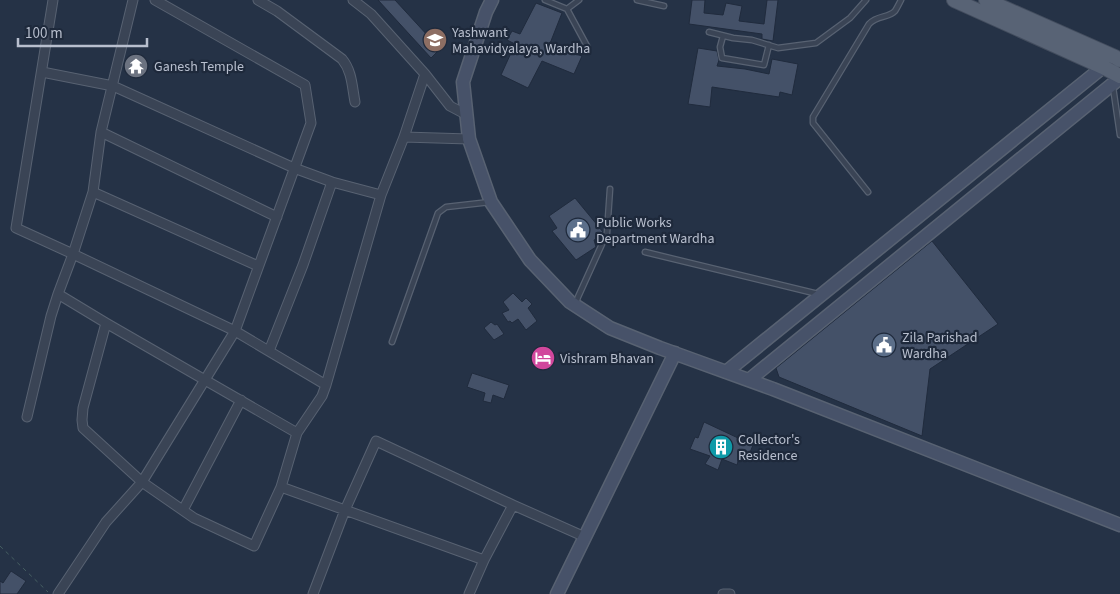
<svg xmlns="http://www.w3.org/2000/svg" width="1120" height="594" font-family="'Source Sans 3',sans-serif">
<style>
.building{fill:#445168;stroke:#202b3d}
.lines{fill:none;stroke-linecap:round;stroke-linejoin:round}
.lane-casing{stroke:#586272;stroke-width:7}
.street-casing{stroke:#586272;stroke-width:11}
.secondary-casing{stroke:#586272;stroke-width:15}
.primary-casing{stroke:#434d5e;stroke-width:16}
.path{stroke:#465f62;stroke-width:1;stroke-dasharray:4 4;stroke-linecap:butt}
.lane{stroke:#3a4455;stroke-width:4.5}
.street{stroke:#3a4455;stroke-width:9}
.secondary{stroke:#475269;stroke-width:12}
.primary{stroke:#586375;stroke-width:14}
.labels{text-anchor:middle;stroke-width:4.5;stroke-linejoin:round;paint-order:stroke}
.poi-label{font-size:14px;fill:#b8bfce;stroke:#1e293b;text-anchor:start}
</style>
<rect width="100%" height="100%" fill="#253246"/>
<path class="building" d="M378,0H395L440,49L431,58Z
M692,0H705L704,13L723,15L726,3L742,6L739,21L764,24L767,0H778L773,41L762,39V34L689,24Z
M536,3L562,13L549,46L582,56L574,74L542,61L528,88L501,75L515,44L507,40L512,31L520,34Z
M698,48L717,51L719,60L717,66L745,69L769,74L772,59L798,64L792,95L780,92L779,97L712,87L710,107L688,104Z
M575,198L603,232L601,237L594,240L596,247L576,260L552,231L557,228L549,216Z
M932,241L998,324L930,369L922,436L779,377L776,368Z
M513,293L522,302L526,298L532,304L528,308L537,321L526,330L518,319L512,323L510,321L508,322L502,313L509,310L503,302Z
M491,322L495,325L497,324L504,334L494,340L484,328Z
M472,373L509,385L504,399L493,395L491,403L483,401L485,393L467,387Z
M704,422L753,445L749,455L741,451L737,465L722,459L718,470L705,464L710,456L690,449L695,437L698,438Z
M11,571L26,581L17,594H0V581L3,583Z"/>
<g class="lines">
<g class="lane-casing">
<path id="lane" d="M545,0L567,9L587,46
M637,0L664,6
M567,9L579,0
M709,32L733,38L752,40L778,48L816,43L850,18L866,0
M723,36L720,47L722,58L764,65L769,45
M1113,87L1120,135
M868,192L813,123V117L869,24C877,15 889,18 895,11C897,8 899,4 901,0
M645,252L818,294
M576,303L578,297L607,233L610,189
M392,342L438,213L446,207L490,202"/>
</g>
<g class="street-casing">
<path id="street" d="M155,0L305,85L311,123L235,331L326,385
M258,0L277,11L342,59C352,71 352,86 355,102
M353,0L371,14L425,74L450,106L467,115
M42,72L113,86L294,168L332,182L381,195
M101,132L277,217
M404,137L425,74
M93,192L258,266
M58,294L106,323L297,433
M106,323L83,408L82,420L83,428L142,482L194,518L254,546L281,487L297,433L322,396L326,385L381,195L404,137L469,139
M269,351L303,265L332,182
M27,417L51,316L58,294L73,254L16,228L53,0
M281,487L484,560L469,594
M513,505L585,537
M183,510L241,400
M58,594L106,522L142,482L235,331L73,254L93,192L101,132L133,0
M313,594L345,510L376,441L513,505L484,560
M723,594H730"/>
</g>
<g class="secondary-casing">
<path id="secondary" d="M492,0L486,12L463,82L469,139L491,202L530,260L570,302L610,328L660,348L773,389L1120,525
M726,372L1103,67
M749,380L1120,78
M557,594L675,353"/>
</g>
<g class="primary-casing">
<path id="primary" d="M954,0L1103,67L1120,76
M986,0L1115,57L1120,60"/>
</g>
<path class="path" d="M0,546L48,592"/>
<use href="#lane" class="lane"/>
<use href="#street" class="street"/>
<use href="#secondary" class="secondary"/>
<use href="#primary" class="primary"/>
</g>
<defs>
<g id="university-disc" transform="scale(1.25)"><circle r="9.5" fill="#8d6e63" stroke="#1e293b"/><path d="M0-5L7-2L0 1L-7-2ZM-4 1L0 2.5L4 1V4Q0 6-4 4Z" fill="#fff"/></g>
<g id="temple-disc" transform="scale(1.25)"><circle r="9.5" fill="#6b7280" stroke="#1e293b"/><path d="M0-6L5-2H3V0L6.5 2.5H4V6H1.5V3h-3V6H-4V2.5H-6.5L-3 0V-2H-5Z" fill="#fff"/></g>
<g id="civic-disc" transform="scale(1.25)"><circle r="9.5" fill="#5c6f8a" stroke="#1e293b"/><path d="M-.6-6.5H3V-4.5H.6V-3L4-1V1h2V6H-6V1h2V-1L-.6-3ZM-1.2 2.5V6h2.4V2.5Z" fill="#fff"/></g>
<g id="hotel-disc" transform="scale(1.25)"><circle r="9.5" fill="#d1479c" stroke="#1e293b"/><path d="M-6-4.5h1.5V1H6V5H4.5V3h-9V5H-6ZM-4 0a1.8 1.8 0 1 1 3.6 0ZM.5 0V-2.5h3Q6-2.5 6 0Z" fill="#fff"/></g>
<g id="building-disc" transform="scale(1.25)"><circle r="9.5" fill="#0f9aa8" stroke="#1e293b"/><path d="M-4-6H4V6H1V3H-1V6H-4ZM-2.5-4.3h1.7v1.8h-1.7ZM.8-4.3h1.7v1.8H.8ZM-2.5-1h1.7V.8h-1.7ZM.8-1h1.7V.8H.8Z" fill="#fff"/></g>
</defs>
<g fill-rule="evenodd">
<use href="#university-disc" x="435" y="40"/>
<use href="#temple-disc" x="136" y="66"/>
<use href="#civic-disc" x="578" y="230"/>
<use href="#civic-disc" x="884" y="345"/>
<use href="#hotel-disc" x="543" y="358"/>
<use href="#building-disc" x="721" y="447"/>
</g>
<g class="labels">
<g class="poi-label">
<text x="452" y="37">Yashwant<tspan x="452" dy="16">Mahavidyalaya, Wardha</tspan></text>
<text x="154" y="71">Ganesh Temple</text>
<text x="596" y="227">Public Works<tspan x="596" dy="16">Department Wardha</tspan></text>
<text x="902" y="342">Zila Parishad<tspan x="902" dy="16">Wardha</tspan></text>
<text x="560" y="363">Vishram Bhavan</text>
<text x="738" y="444">Collector's<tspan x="738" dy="16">Residence</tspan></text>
</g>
</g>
<path d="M18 38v8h129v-8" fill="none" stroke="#b8bfce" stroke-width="2.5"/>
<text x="25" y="38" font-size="15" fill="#b8bfce" stroke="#1e293b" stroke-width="4" paint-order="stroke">100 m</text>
</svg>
